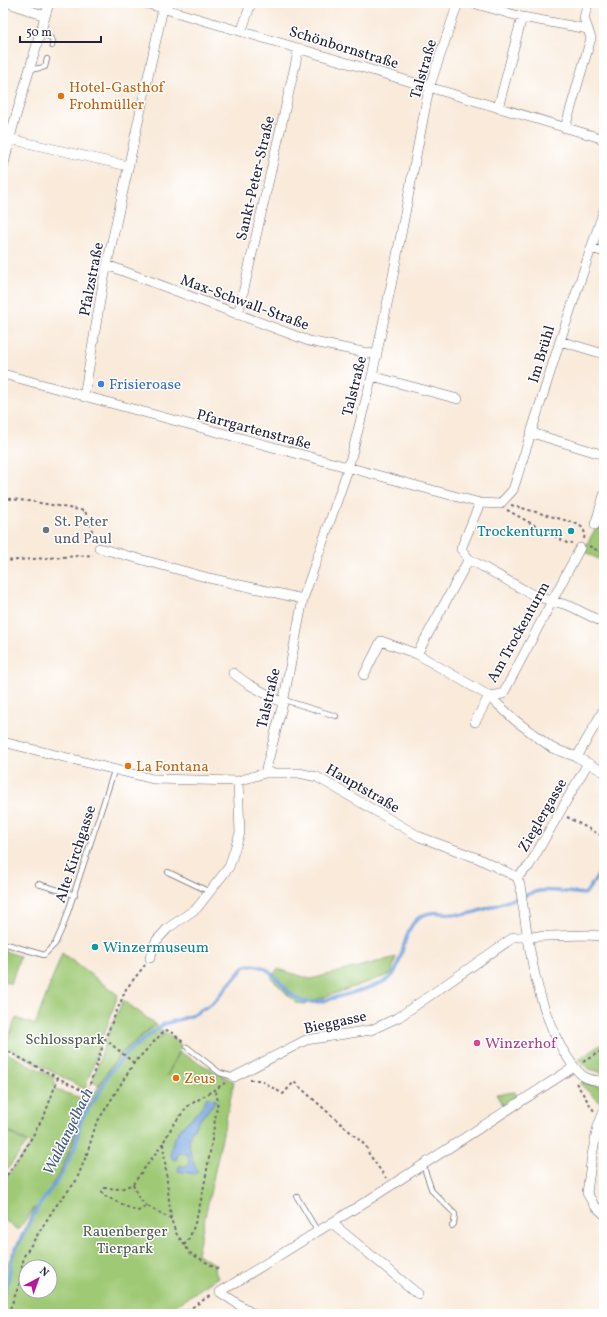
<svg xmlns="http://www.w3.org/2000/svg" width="607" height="1317" font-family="Vollkorn,serif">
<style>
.green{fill:#9fc975;stroke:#607658;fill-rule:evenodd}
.water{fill:#74a3dd;stroke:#4b628c}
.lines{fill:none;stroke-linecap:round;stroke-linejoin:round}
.stream{stroke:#74a3dd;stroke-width:3.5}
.service-casing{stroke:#6d6873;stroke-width:6}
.minor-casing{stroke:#6d6873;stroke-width:10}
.path{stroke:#6d6873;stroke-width:2;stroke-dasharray:3 3;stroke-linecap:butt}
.service{stroke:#fff;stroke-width:4.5}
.minor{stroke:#fff;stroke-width:9}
.food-dot{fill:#e8710a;stroke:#fff;stroke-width:1.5}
.shop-dot{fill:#3f7fe0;stroke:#fff;stroke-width:1.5}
.worship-dot{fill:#6b7280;stroke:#fff;stroke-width:1.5}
.culture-dot{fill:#0f9aa8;stroke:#fff;stroke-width:1.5}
.hotel-dot{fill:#d1479c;stroke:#fff;stroke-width:1.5}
.labels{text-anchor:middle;stroke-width:3;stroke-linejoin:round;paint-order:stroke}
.street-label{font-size:15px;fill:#22223b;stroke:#fff}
.food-label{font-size:15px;fill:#c56008;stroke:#fff;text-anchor:start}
.shop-label{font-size:15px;fill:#366cbe;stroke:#fff;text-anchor:start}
.worship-label{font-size:15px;fill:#5b616d;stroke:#fff;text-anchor:start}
.culture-label{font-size:15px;fill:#0d838f;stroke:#fff;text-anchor:end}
.park-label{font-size:15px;fill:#4e5c4f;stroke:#fff}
.hotel-label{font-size:15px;fill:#b23c85;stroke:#fff;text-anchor:start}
.water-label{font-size:16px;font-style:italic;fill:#475c84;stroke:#fff}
</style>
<rect width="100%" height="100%" fill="#fff"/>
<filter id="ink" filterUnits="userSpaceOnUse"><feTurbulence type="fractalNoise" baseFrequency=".025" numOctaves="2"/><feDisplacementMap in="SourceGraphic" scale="8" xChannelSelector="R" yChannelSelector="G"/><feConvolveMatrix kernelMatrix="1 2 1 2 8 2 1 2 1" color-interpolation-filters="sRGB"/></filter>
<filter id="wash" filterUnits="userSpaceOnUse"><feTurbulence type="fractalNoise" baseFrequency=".012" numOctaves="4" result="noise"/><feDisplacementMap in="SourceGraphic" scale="16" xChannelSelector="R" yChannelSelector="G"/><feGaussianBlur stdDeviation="0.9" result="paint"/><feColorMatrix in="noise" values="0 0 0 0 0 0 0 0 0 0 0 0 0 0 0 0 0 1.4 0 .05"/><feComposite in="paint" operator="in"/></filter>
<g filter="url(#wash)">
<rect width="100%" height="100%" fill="#f9eada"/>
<path class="green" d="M597,526L604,527V562L583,551Z
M3,951L20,956L11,984L3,981Z
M62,953L118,995L85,1089L5,1047L16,1018L35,1025Z
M396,957L391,974L305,1004L296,1003L271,978L278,969L311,979Z
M123,1000L155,1024L119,1055L99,1085L92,1082L107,1037Z
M156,1024L164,1034L160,1038L165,1034H169L181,1045L167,1076L179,1052L234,1082L197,1254L215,1264L214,1269L218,1277L163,1314H3V1273L35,1207L18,1230L3,1219V1182L31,1144L3,1128V1051L54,1077L56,1090L84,1099L71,1146L60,1172L51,1186L61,1172L72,1146L79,1119L110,1068L120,1055ZM207,1097L202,1117L189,1135V1146L193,1162L196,1167L186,1166L189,1164L188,1154L178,1153L176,1160L178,1131L204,1105ZM26,1267H50V1291H26Z
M604,1042V1073L589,1069L579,1060Z
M582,1082L604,1087V1099L602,1104L580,1084Z
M515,1092L516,1096L503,1106L496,1094Z
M3,1129L27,1143L3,1175Z"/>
<path class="water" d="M207,1097L216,1100C200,1124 181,1128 193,1161C194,1165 197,1168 198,1172L194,1174L178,1171L179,1166H186L189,1164L188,1154L178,1153L176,1160L172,1159C165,1131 198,1120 207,1097Z"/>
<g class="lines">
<path class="stream" d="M3,1295L8,1282L13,1254L38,1207L62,1174L75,1147L81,1120L99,1093L110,1072L129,1051L164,1024L191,1016L214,1002L245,966C283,959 280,1011 322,1001C339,996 381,988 393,975C395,972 398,965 399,961C404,948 406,929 417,919C432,906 450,917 467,914C491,909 515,897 539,891C551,889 572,893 585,894L604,867"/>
</g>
</g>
<g filter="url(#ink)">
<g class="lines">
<g class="service-casing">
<path id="service" d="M42,29L53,41L52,46
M29,70L45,67L47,59
M284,700L336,716
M168,872L210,892
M38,884L75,895
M3,943L44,955L55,944L64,924L114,771
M187,1047L220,1073L234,1077
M423,1165L432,1191L455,1214L454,1224L452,1226
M297,1197L318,1232"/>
</g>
<g class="minor-casing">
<path id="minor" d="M9,3L45,16
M145,3L604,139
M473,3L522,17L588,29
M242,30L251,3
M498,108L522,17
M565,128L591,38L584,18L588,3
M10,139L128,166
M3,168L13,126L49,3
M591,248L604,252
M107,265L309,341L377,355
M238,315L299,48
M560,341L604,354
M3,374L480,503L500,504L513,490L560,341L604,210
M372,376L458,399
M84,397L103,283L163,8
M532,433L604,455
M595,525L604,495
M99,548L209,578L303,599
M469,559L535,596L570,606L604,623
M417,654L469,559L461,549L480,503
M233,673L248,684L283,703
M364,675L381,641L417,654L489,696L516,721L552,748L577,757L604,772
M475,722L489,696L503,694L580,548
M3,742L153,779L238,781L265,773H299L317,777L420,837L477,858L517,877L520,885C528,940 534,997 561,1047C567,1057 574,1069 583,1076C589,1080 597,1081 604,1081
M577,757L604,709
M265,773L283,703L303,599L348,469L372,376L393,276L429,88L458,3
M517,877L529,866L588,763
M150,958L156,941L168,928L197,908L229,867L240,833L238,781
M234,1077L306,1040L371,1030L399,1017L514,937L586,935L604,936
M604,1111L598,1126L592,1155L587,1193L594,1205L604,1214
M332,1223L418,1294
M253,1314L220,1292L370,1199L574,1067"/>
</g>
<path class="path" d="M3,498L35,502L85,511L95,539
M511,505L575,523C583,527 586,530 584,539
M507,510L567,543H572
M589,546L604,554
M3,561L93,555
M567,817L604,837
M3,1049L85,1092L88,1090L105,1039
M583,1062L604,1049
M134,1063L105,1039L126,989L145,965
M250,1080H260L283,1094L294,1082L366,1146L369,1154L386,1178
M576,1083L594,1111
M163,1143L133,1184L121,1189L105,1188L102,1191L103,1195L134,1210L138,1211L147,1206L171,1219
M3,1180L23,1153L45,1114L58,1078
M133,1184L139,1198L147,1206
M184,1245C201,1231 213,1128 218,1101L215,1089
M218,1269L190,1253L176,1233L171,1219L163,1143L173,1125L188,1106L225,1083
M8,1314L19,1285L24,1256L55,1207L76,1181L87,1154L96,1124L134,1063L165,1030L170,1031L183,1042
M182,1314L211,1295"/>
<use href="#service" class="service"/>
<use href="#minor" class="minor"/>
</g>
</g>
<g class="food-dot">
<circle cx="61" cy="96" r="4"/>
<circle cx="128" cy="766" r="4"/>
<circle cx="176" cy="1078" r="4"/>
</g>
<circle class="shop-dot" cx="101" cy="384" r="4"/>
<circle class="worship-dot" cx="46" cy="530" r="4"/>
<g class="culture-dot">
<circle cx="571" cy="531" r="4"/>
<circle cx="95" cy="947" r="4"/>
</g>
<circle class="hotel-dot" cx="477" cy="1043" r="4"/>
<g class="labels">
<g class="street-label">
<text transform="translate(344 47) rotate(17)" y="5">Schönbornstraße</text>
<text transform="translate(423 69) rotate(-74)" y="5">Talstraße</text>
<text transform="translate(255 178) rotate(-77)" y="5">Sankt-Peter-Straße</text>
<text transform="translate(91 279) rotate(-79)" y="5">Pfalzstraße</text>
<text transform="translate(245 302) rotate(20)" y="5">Max-Schwall-Straße</text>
<text transform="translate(541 354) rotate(-73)" y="5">Im Brühl</text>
<text transform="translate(354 386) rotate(-76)" y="5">Talstraße</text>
<text transform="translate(254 429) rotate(15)" y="5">Pfarrgartenstraße</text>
<text transform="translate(518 632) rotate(-61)" y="5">Am Trockenturm</text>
<text transform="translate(268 698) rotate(-77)" y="5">Talstraße</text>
<text transform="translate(363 788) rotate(30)" y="5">Hauptstraße</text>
<text transform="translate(542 815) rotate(-60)" y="5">Zieglergasse</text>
<text transform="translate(75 854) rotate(-72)" y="5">Alte Kirchgasse</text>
<text transform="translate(335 1022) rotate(-12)" y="5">Bieggasse</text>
</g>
<g class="food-label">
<text x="69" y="92">Hotel-Gasthof<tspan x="69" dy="17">Frohmüller</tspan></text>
<text x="136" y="771">La Fontana</text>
<text x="184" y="1083">Zeus</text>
</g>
<g class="shop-label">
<text x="109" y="389">Frisieroase</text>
</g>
<g class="worship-label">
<text x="54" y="526">St. Peter<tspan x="54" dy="17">und Paul</tspan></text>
</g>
<g class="culture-label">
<text x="563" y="536">Trockenturm</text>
<text x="103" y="952" text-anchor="start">Winzermuseum</text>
</g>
<g class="park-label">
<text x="65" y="1044">Schlosspark</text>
<text x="125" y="1236">Rauenberger<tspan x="125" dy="17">Tierpark</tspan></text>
</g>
<g class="hotel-label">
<text x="485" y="1048">Winzerhof</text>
</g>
<g class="water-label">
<text transform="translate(67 1131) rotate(-64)" y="6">Waldangelbach</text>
</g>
</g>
<rect width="607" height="1317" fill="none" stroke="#fff" stroke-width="16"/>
<g transform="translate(38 1279) rotate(41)"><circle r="19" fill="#ffffff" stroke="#a7a7b1"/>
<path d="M0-3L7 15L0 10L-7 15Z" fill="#b5179e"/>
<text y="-6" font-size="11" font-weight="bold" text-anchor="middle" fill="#22223b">N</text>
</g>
<path d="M20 36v6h81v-6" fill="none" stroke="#22223b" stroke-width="2"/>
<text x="26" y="36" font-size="12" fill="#22223b" stroke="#ffffff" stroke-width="3" paint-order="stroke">50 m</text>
</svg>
